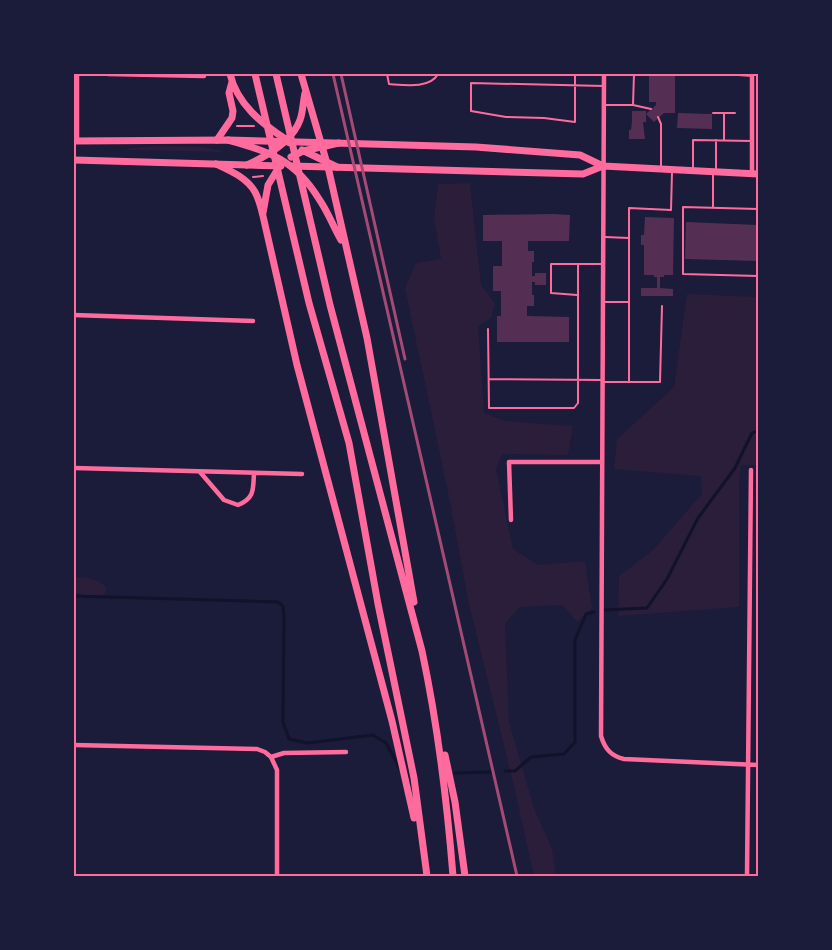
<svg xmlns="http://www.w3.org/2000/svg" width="832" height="950" font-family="'Archivo Narrow',sans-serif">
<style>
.green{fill:#2a1e3b}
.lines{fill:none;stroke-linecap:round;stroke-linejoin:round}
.stream{stroke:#12122b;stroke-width:3}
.building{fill:#542f53}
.path{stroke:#ff6b9d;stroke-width:2}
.service{stroke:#ff6b9d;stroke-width:2}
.minor{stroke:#ff6b9d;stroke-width:4.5}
.primary{stroke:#ff6b9d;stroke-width:7}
.trunk{stroke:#ff6b9d;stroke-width:7}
.motorway{stroke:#ff6b9d;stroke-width:8}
.rail{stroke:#a44b75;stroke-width:3}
.neatline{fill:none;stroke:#ff6b9d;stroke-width:2}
</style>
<rect width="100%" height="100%" fill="#1b1b3a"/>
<path class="green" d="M162,146L204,147L222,151V152L129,150V148Z
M470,183L481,285L495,303L491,318L478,326L484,413L505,421L573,426L568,455L502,454L496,469L513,549L538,565L585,561L592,608L577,622L563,605L520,607L505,624L509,722L534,808L552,849L556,876H534L514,786L469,604L449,497L405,288L416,263L441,259L434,219L438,184Z
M687,294L758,297V465H741L739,482V607L618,616L619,576L653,550L702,494L701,476L614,469L617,439L674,387Z
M74,577C86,577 97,578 106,587L105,594L98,598L74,593Z"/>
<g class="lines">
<path class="stream" d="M74,596L278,602L283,606L284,617L283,722L289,739L307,743L373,735L386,743L400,769
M604,610L647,608L667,579L698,518L735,468L752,433L758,431
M505,771H515L531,757L564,754L575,742V640L586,614L594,612
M455,773L491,772"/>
</g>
<path class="building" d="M398,74H426V76H398Z
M649,74H675V113H664L654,122L646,114L656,105V102H649Z
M632,111H646V122H643L645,139H629V130H631L632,122Z
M678,113L712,114V129L677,128Z
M553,214L570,215L569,241H528V251H534V262H532V276H535V273H546V285H535V282H532V295H534V306H527V316L569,317V342H497V316H501V291H493V266H502V241H483V215Z
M645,217L674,218L673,275H664V277H660V288L673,289V296H641V288H657V277H654V275H644V245H641V235H644Z
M686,222L758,225V261L685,259Z"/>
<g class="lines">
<path class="path" d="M237,126H254
M253,177L263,176"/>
<path class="service" d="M387,74L389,84C404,85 430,89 438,74
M575,74V122L544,118L506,117L471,111V83L604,86
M685,74H694
M724,74L752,76
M706,75H724
M605,105H633L634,74
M633,105L651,109
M713,113H735
M724,113V140
M658,117L661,124V167
M716,140V169
M693,168V140L752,141
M713,207V174
M758,209L683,207V274L758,276
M605,237L629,238
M577,295L551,293V264H578
M604,302H629
M488,329L489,408H574L578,403V264H602
M489,379L601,380
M603,382H629V208L671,210L672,172
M629,382H660L662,306"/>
<path class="minor" d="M108,74L204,76
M604,74L601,736C605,749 611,756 624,759L758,765
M77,140V74
M752,174V74
M74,315L253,321
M74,468L302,474
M200,472L224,500L238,505C255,498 253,489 254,473
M511,520L509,462H602
M74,745L257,749L265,752L271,757L284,753L346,752
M271,757L277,770V876
M747,876L751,470"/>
<path class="primary" d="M74,141L228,140L476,147L580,155L603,166L758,174
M74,160L281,166
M292,166L583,174L603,166"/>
<path class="trunk" d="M230,74C237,104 262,124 287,140
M255,74L309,303L349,443L378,604L414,778L427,876
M276,74L330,305L422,651C438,726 447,801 453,876
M301,74L328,167L367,338L414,602
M217,140L232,118L233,111L229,93L232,82
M228,140C269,151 295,160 319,199C328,212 333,226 341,240
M302,150L337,167
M291,157L303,151L339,143
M216,164C231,171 247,178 255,192C259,199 261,208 263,216L297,365L392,721L414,818
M247,165C267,156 292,142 300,120C303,112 303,102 305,93
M263,213L268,185L279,167
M445,755L455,802L465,876"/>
<path class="motorway" d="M287,140L289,142"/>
<path class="rail" d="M333,74L517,876
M341,74L405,359"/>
</g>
<rect width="832" height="950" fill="none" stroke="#1b1b3a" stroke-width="150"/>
<rect x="75" y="75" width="682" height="800" class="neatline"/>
</svg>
